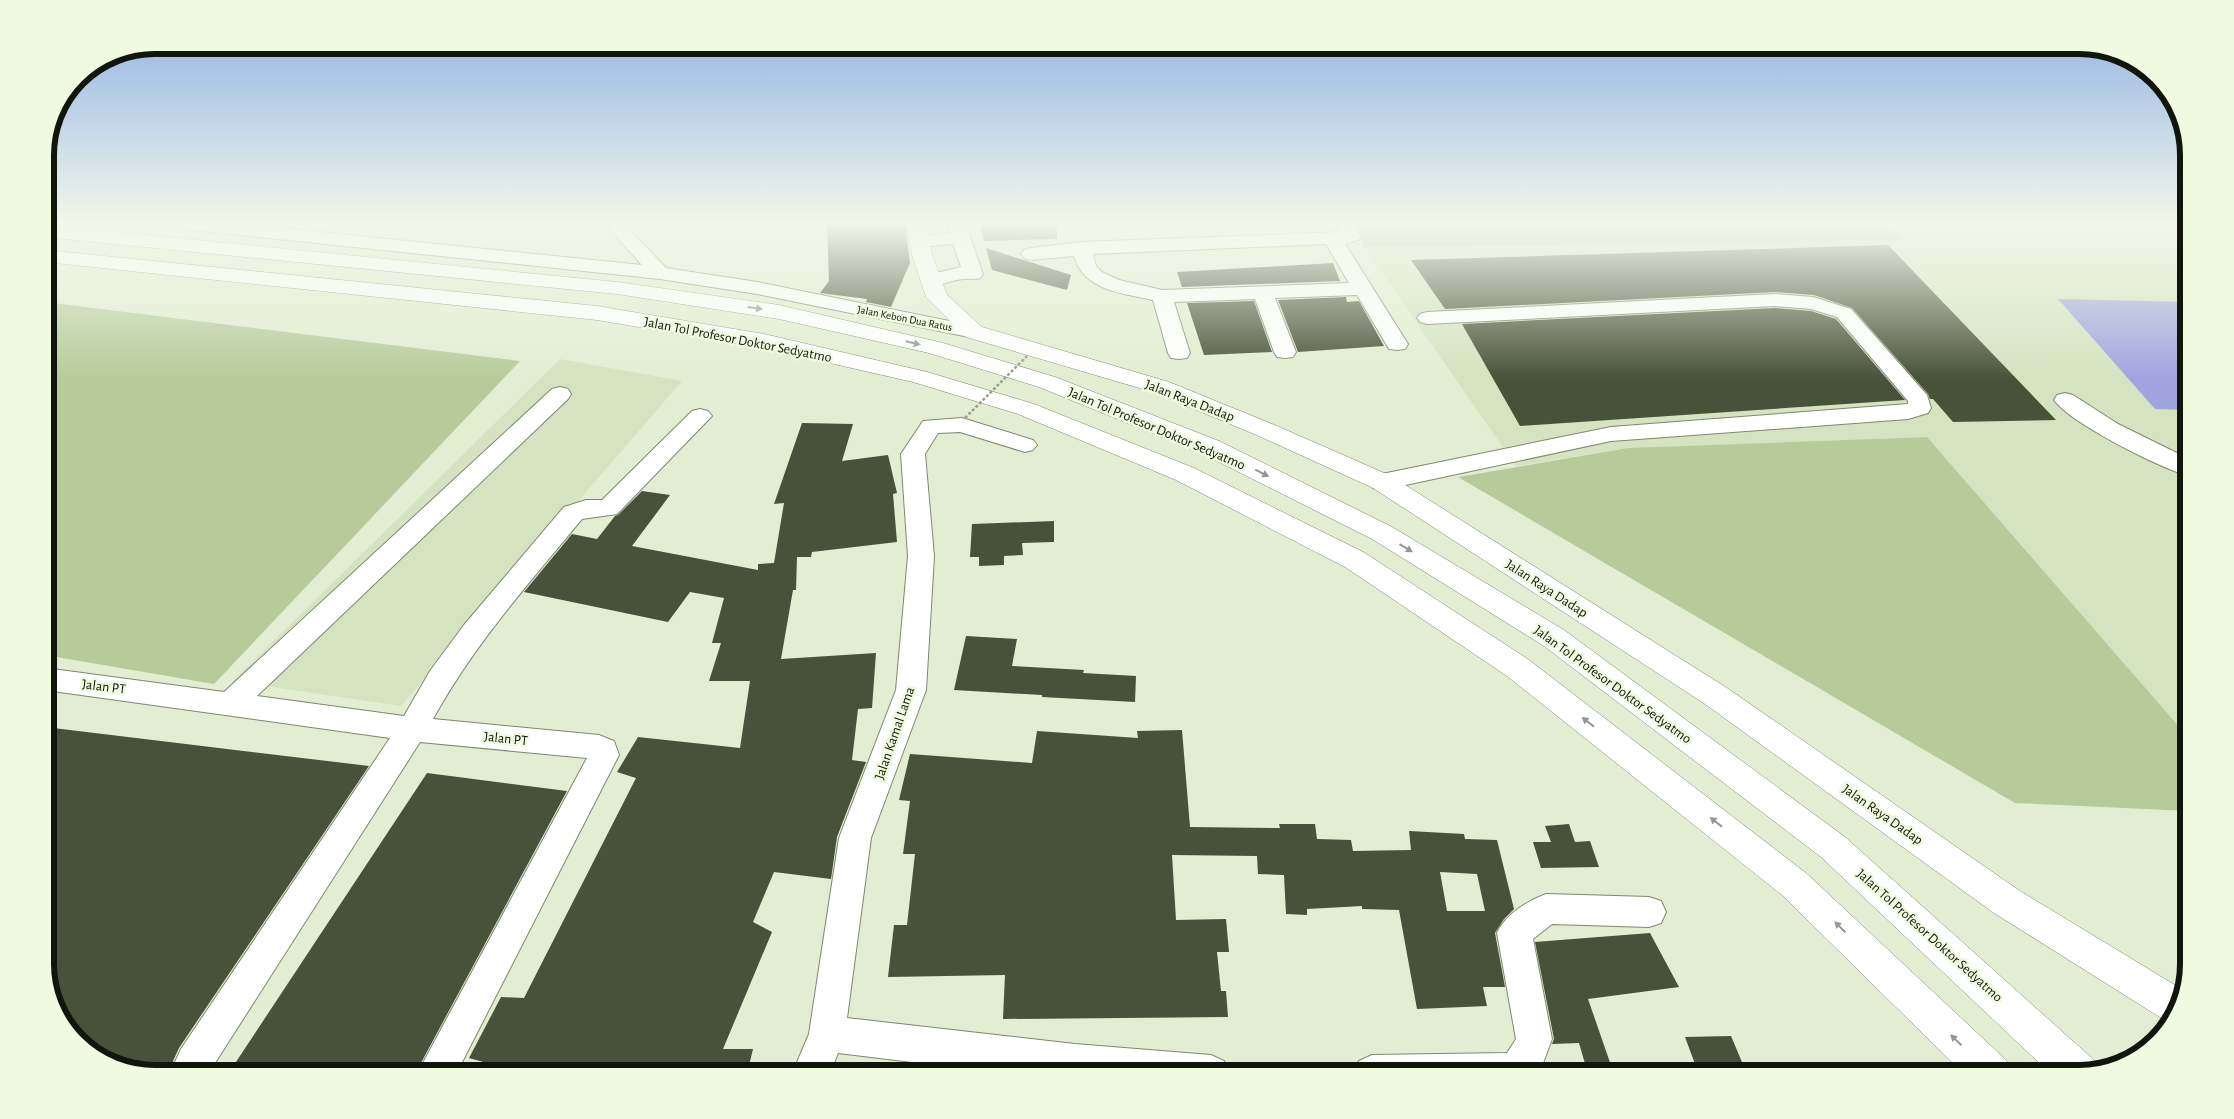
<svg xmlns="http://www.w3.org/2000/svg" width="2234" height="1119" font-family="'Alegreya Sans',sans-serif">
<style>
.built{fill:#d5e3c0}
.green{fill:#b7cb9a}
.water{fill:#9fa4df}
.building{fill:#48513a;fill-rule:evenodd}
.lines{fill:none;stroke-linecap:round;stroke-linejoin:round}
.minor-casing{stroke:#7e886f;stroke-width:2}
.major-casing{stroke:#7e886f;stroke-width:1}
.highway-casing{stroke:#7e886f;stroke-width:1}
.minor{fill:#fff;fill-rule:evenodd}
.major{fill:#fff;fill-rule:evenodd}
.highway{fill:#fff;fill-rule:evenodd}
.path-bridge{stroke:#99a18b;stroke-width:2.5;stroke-dasharray:3 2;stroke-linecap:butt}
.oneway{fill:#949691}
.labels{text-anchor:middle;stroke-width:5;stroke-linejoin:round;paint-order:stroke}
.far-street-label{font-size:11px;fill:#11150b;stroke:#effade}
.street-label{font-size:14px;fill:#11150b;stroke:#effade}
.rim{fill:none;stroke:#11150b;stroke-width:6}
</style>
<rect width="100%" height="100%" fill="#e2edd1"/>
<path class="built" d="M1886,223H2189V738L1927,437L1628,448L1516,466L1364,247L1901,241Z
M560,359L682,381L401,706L233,681Z"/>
<path class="green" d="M1354,223H1886L1902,241L1364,247Z
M45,302L520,361L214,684L45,655Z
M1927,437L2189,738V811L2015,803L1458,477L1628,448Z"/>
<path class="water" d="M2058,299L2189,302V410L2155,409Z"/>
<path class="building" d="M827,223H905L910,263L891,307L866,302L867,299L820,293L829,281Z
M980,223H1057V239L984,241Z
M1888,245L2056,420L1953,422L1933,399H1930L1928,394L1852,308L1814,295L1775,292L1445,309L1411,260Z
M986,248L1071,275L1067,290L992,270Z
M1333,263L1340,281L1182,287L1177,272Z
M1346,297L1347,302L1359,301L1384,346L1298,352L1278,300Z
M1254,301L1272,352L1204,355L1187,303Z
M1775,308L1811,311L1836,319L1905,400L1520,426L1462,324Z
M802,423L853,424L842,461L888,455L897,493L893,494L897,542L812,552L811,557H797L796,590H793L781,659L876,653L872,708L858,709L852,760L866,762L837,837L831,879L774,872L753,922L772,932L723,1049H753L747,1074H489L494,1065L469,1058L501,997L524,998L636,778L617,772L638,737L740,748L750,681H709L721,643H712L724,598L690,592L668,622L524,592L572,534L597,539L615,516L618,515L642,491L670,495L632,546L758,570V564L774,563L784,503L774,504Z
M1054,521V542L1022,543L1023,555L1004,556V565L979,566V557H970L972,524Z
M966,636L1017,639L1012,666L1084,670L1083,673L1136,676L1135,702L1042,697V695L954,690Z
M45,727L369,766L179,1048L173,1061L178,1074L138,1070L107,1063L64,1025L45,972Z
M1182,730L1190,827L1280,828L1279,824H1315L1317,839L1351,840L1353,851L1411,850L1409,831L1464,834L1465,839L1497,840L1514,909L1504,919L1495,933L1505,987H1483L1487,1006L1417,1009L1399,910L1362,909V906L1307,909V915L1286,914L1284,875L1258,874L1257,856L1172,855L1176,920L1226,919L1229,952H1217L1221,991H1226L1228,1017L1003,1019L1005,975L888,977L894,925H907L915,854H903L910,801L899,800L910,754L1032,763L1037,731L1138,738L1137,731ZM1440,872L1477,874L1485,911H1447Z
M427,773L567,791L415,1074H228Z
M1569,824L1575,842L1590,841L1599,867L1541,868L1533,842H1551L1545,826Z
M1650,933L1679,987L1588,999L1614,1074H1588L1579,1043L1552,1044L1554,1039L1535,942Z
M1731,1036L1747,1074H1707L1703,1064H1695L1685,1037Z"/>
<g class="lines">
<g class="minor-casing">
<path id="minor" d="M173,223H233L642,265L604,223H623L666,268L757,282L974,326L981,328L985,332L981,336L974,338L757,294L660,279L182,229L175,227Z
M947,223H965L983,274L980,278C974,280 970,278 964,279C950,280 938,288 924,284L921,280L924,276L961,267L953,244L920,247L913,245L910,241L913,237L950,233Z
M1336,223H1354L1361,236L1358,240L1345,244L1408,344L1405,349L1397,350L1389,349L1357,295L1275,298L1296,352L1293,357L1285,358L1277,357L1274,352L1255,299L1174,302L1190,353L1187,358L1179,359L1171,358L1168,353L1153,300C1122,293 1084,291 1074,256L1031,260L1024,258L1021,254L1024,250L1031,248L1081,242L1340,232ZM1326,244L1349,283L1162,290L1119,280L1102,272L1096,266L1093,254Z
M1775,294L1813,297L1851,309L1927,395L1931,408L1928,413L1908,419L1611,441L1382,490L1373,488L1370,482L1373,476L1382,474L1611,427L1908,404V401L1837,317L1811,309L1775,306L1427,324L1420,322L1417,318L1420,314L1427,312Z
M560,387L568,389L571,394L568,399L257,696L404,716L430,671L464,625L564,507L586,500H602L692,411L700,409L708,411L712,416L617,514L582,519C529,583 473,646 433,719L599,735L614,741L619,755L456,1074H417L587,758L420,742L208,1074H180L175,1062L181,1049L390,738L45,690V668L224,692L552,389Z
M2065,393L2073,395L2118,424L2189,459V476C2160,468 2070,423 2054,400L2057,395Z
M962,418L1033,440L1037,445L1033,450L1025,452L960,432L938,433L925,454L934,556L926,690L871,838L847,1018L1075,1044L1211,1055L1224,1061L1230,1074H1012L838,1053L830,1074H792L809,1034L839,838L896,690L908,556L901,454L923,421Z
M1546,894L1649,897L1661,901L1666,912L1661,923L1649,927L1552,924L1533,939L1552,1039L1539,1074H1353L1359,1061L1372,1055L1507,1053L1516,1039L1497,933C1505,915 1527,901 1546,894Z"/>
</g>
<g class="major-casing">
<path id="major" d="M907,223H927L932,255L947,295L982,327L1169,382L1277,426L1391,476L1727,688L2020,891L2183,990L2178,1012L2169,1022L2166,1021L1994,913L1705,704L1373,488L1259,436L1153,392L966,337L926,297L912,255Z"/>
</g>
<g class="highway-casing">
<path id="highway" d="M45,225L617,282L779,305L943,343L1055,377L1219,441L1392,527L1564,630L1845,837L2094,1060L2097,1069L2079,1074H2051L1821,857L1544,646L1372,539L1201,453L1039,387L929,353L779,319L617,294L45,237Z
M45,250L597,306L764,334L927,372L1034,404L1194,468L1365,553L1529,660L1806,873L2006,1060L2012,1074H1964L1782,895L1507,676L1345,567L1176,480L1018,414L913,382L764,348L597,320L45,262Z"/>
</g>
<use href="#minor" class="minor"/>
<use href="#major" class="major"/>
<use href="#highway" class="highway"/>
<path class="path-bridge" d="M965,418L1027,356"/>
</g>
<defs><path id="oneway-solid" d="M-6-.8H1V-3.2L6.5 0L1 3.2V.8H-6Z" transform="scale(1.25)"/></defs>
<g class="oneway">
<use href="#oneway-solid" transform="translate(755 308) rotate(8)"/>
<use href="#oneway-solid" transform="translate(913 343) rotate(13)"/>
<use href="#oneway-solid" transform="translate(1262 473) rotate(27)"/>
<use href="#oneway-solid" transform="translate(1406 548) rotate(31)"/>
<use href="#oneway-solid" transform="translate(1588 722) rotate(-142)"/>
<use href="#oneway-solid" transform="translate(1716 822) rotate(-142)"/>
<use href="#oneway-solid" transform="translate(1840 927) rotate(-136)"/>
<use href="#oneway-solid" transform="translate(1956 1040) rotate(-136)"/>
</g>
<linearGradient id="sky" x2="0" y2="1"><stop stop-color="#8baee4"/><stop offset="0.59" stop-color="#f2f7ea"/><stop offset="1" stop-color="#f2f7ea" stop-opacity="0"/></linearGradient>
<rect width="2234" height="379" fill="url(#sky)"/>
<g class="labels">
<g class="far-street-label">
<text transform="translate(905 318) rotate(11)" y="4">Jalan Kebon Dua Ratus</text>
</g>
<g class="street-label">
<text transform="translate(738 339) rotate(11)" y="5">Jalan Tol Profesor Doktor Sedyatmo</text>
<text transform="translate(1190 400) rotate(21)" y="5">Jalan Raya Dadap</text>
<text transform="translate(1157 428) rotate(23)" y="5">Jalan Tol Profesor Doktor Sedyatmo</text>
<text transform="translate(1547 588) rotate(33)" y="5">Jalan Raya Dadap</text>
<text transform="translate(1613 684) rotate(36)" y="5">Jalan Tol Profesor Doktor Sedyatmo</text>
<text transform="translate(104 686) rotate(7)" y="5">Jalan PT</text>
<text transform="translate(894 733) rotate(-71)" y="5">Jalan Kamal Lama</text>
<text transform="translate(506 738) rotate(6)" y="5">Jalan PT</text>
<text transform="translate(1883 814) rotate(35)" y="5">Jalan Raya Dadap</text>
<text transform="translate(1930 935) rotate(42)" y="5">Jalan Tol Profesor Doktor Sedyatmo</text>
</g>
</g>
<path d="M0 0H2234V1119H0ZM155 54H2079A101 101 0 0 1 2180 155V964A101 101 0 0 1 2079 1065H155A101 101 0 0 1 54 964V155A101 101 0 0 1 155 54Z" fill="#effade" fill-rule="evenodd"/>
<path class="rim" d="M155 54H2079A101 101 0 0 1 2180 155V964A101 101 0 0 1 2079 1065H155A101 101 0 0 1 54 964V155A101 101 0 0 1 155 54Z"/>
</svg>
